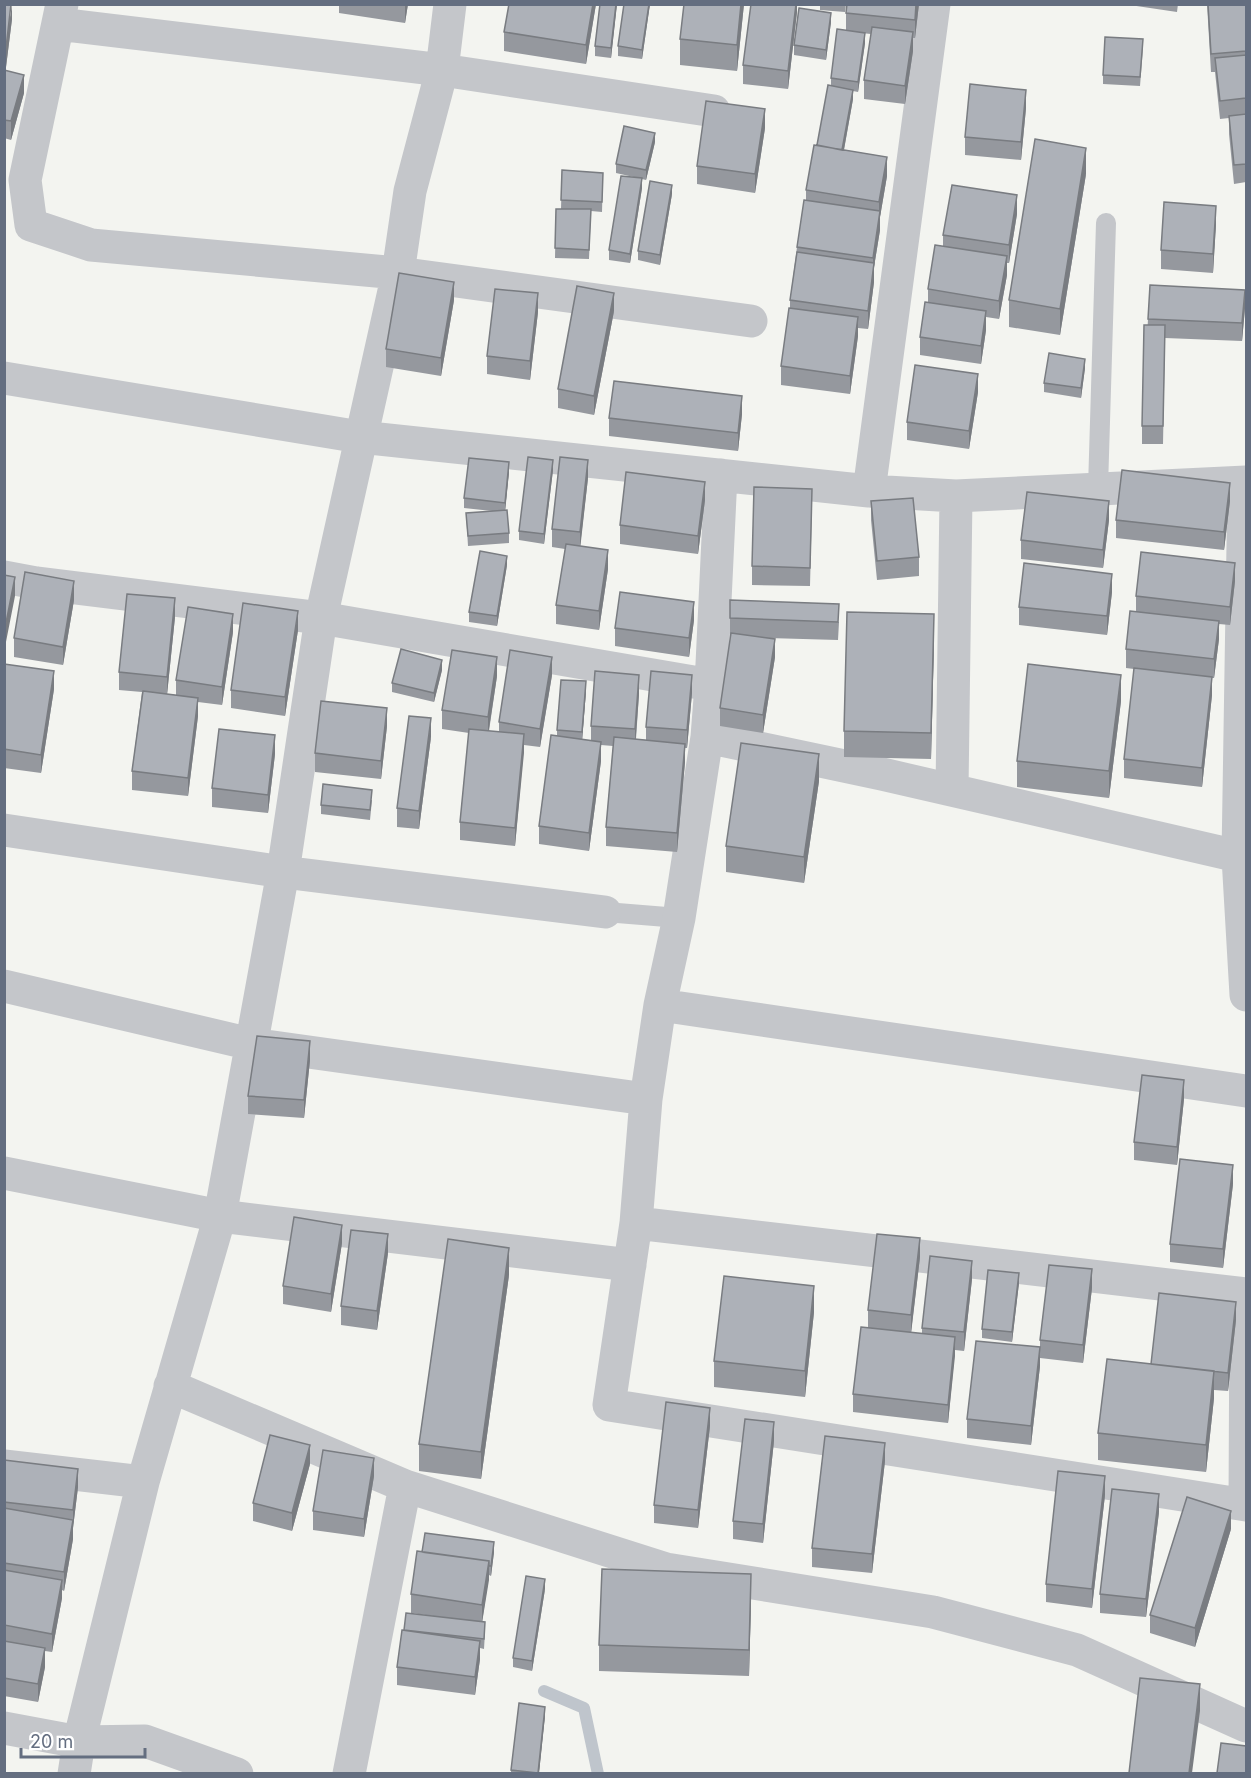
<svg xmlns="http://www.w3.org/2000/svg" width="1251" height="1778" font-family="Inter,sans-serif">
<style>
.lines{fill:none;stroke-linecap:round;stroke-linejoin:round}
.stream{stroke:#bfc5cc;stroke-width:12}
.lane{stroke:#c4c6ca;stroke-width:20}
.street{stroke:#c4c6ca;stroke-width:33}
.wall{fill:#95989e}
.shaded-wall{fill:#797c81}
.building{fill:#adb1b8;stroke:#797c81;stroke-width:1.5}
</style>
<rect width="100%" height="100%" fill="#f3f4f0"/>
<g class="lines">
<path class="stream" d="M544,1691L584,1708L598,1774"/>
<path class="lane" d="M1098,488L1106,223
M605,912L679,918"/>
<path class="street" d="M62,4L25,180L31,225L91,245L398,273L751,321
M58,24L442,70L714,111
M4,378L360,437L869,491L956,496L1246,482
M1244,483L1238,857L1246,995
M869,491L934,4
M4,577L36,583L321,618L711,685L707,737L882,774L1246,858
M711,685L721,475
M707,737L679,918L660,1005L646,1099L636,1223L609,1405L1246,1505
M952,790L956,496
M4,830L283,872L605,912
M4,986L251,1044L646,1099
M660,1005L1246,1091
M4,1173L220,1216L630,1265
M636,1223L1246,1294
M170,1386L405,1486L349,1774
M4,1466L143,1482
M405,1486L666,1569L933,1612L1077,1650L1246,1726
M1245,1504L1246,1297
M4,1728L79,1742L145,1741L237,1774
M74,1774L79,1742L143,1482L220,1216L283,872L321,618L398,273L410,191L442,70L450,4"/>
</g>
<path class="wall" d="M4,4L12,19L6,67L4,66Z
M339,4H408L405,23L339,13Z
M509,4H596L586,64L504,51V32Z
M600,4H617L611,58L595,56V46Z
M624,4H650L642,59L618,56V46Z
M684,4H744L737,71L680,65V39Z
M797,4V12L788,89L743,84V65Z
M820,4H846L845,12L820,10Z
M919,4L915,38H913V51L905,104L864,99V80L871,34L861,33L865,43L858,92L853,91V99L844,150L887,176L880,217V230L874,267V282L868,329L858,328V336L850,394L781,385V366L790,308V300L797,247L806,201V190L831,86V78L846,30V13Z
M1123,4H1178L1177,12Z
M1207,4H1246V182L1234,184L1229,134V118L1220,119L1215,72H1211Z
M831,22L826,60L794,55V45Z
M1143,48L1140,86L1103,84V75Z
M4,70L24,93L11,140L4,138Z
M1026,108L1021,160L965,155V137Z
M765,128L755,193L697,184V166Z
M655,142L646,180L642,179V188L630,263L609,260V250L638,178L616,173V164Z
M562,170L603,173L602,212L591,211L589,259L555,258L556,209H561Z
M1086,174L1060,335L1009,327V300Z
M672,194L660,265L638,260V251Z
M1017,214L1009,263H1007V275L999,319L986,317V330L981,364L920,355V337L928,303V289L943,246V235Z
M1216,224L1213,273L1161,269V250Z
M454,300L441,376L386,367V349Z
M1245,308L1242,341L1165,338L1163,444H1142V426L1148,319Z
M614,311L594,415L558,408V389Z
M538,312L530,380L487,374V356Z
M1085,368L1081,398L1044,392V383Z
M978,392L969,449L907,440V422Z
M742,414L738,451L609,436V418Z
M553,470L544,544L519,540V531Z
M509,472L505,510L509,533V543L468,546L466,513L492,511L464,508V498Z
M588,478L580,546L608,569L599,630L556,624V605L565,549L552,547V529Z
M705,500L698,554L620,544V525Z
M871,501L919,557V576L877,580L871,520Z
M1230,501L1224,550L1116,538V520Z
M812,507L810,586L752,585V566Z
M1109,520L1103,568L1021,559V540Z
M507,565L497,626L469,622V612Z
M1235,581L1230,625L1219,624V639L1214,678H1212V695L1202,787L1124,778V759L1134,669L1126,668V649L1136,611V596Z
M1112,592L1107,635L1019,625V607Z
M74,600L63,665L14,657V638Z
M730,600L839,622L838,640L768,638L775,657L763,733L720,726V708L731,637H730Z
M175,617L167,694L176,695V680L233,632L222,705L198,702V716L188,796L132,790V771L142,692L119,690V672Z
M694,620L689,657L615,646V628Z
M298,630L285,716L231,708V690Z
M934,641L931,759L844,757V731Z
M4,664L54,689L41,773L4,768Z
M442,670L434,702L392,692V683Z
M552,675L540,747L524,745L515,846L460,840V822L469,733L442,729V710L497,676L489,731L499,732V722Z
M586,691L582,740L591,741V726L639,694L636,739L646,740V727L692,693L687,748H685V762L677,852L606,846V827L613,746L601,745V761L589,851L539,844V826L557,736V730Z
M1121,701L1109,798L1017,787V761Z
M387,726L381,779L315,772V753Z
M431,737L419,829L397,827V808Z
M275,754L268,813L212,807V788Z
M819,781L804,883L726,872V846Z
M372,800L370,820L321,814V805Z
M310,1060L304,1118L248,1114V1096Z
M1184,1099L1177,1165L1134,1160V1142Z
M1233,1184L1223,1268L1170,1262V1244Z
M342,1243L331,1312L283,1304V1286Z
M388,1253L377,1330L341,1325V1306Z
M920,1257L911,1332L922,1334V1328L972,1279L964,1351L955,1350L948,1423L853,1412V1394L868,1328V1310Z
M509,1275L481,1479L419,1471V1444Z
M1019,1283L1012,1342L982,1338V1329Z
M1092,1288L1083,1363L1040,1358V1340Z
M814,1312L805,1397L714,1387V1361Z
M1236,1320L1228,1391L1214,1390V1398L1206,1472L1098,1460V1433L1151,1364Z
M1040,1366L1031,1445L967,1438V1419Z
M710,1426L698,1528L654,1523V1505Z
M774,1441L763,1543L733,1539V1521Z
M4,1460L78,1487L73,1528V1539L64,1591L62,1590V1598L52,1652L45,1651V1667L38,1702L4,1696Z
M885,1461L872,1573L812,1567V1548Z
M310,1464L292,1531L253,1521V1503Z
M374,1476L364,1537L313,1530V1511Z
M1105,1495L1092,1608L1046,1602V1584Z
M1159,1512L1146,1617L1100,1613V1594Z
M1231,1529L1195,1647L1150,1633V1615Z
M494,1552L491,1576L489,1575L482,1622L485,1632L484,1649L480,1648V1659L475,1695L397,1685V1667L404,1631L433,1616L411,1613V1594Z
M545,1589L532,1671L513,1667V1658Z
M751,1600L749,1676L599,1671V1645Z
M545,1716L539,1773H511V1770Z"/>
<path class="shaded-wall" d="M12,4V19L6,67V48Z
M405,4H408L405,23Z
M593,4H596L586,64V45Z
M616,4H617L611,58V48Z
M649,4H650L642,59V50Z
M741,4H744L737,71V45Z
M796,4H797V12L788,89V71Z
M916,4H919L915,38V20Z
M831,13V22L826,60V50Z
M913,32V51L905,104V86Z
M865,33V43L858,92V82Z
M24,75V93L11,140V121Z
M853,90V99L842,160V151Z
M1026,90V108L1021,160V142Z
M765,109V128L755,193V174Z
M655,133V142L646,180V170Z
M1086,148V174L1060,335V309Z
M887,157V176L880,217V230L874,267V282L868,329V311L873,273V258L879,216V202Z
M642,178V188L630,263V254Z
M672,185V194L660,265V255Z
M1017,195V214L1009,263V245Z
M1216,206V224L1213,273V254Z
M1007,256V275L999,319V301Z
M454,282V300L441,376V358Z
M1245,290V308L1242,341V323Z
M538,293V312L530,380V361Z
M614,293V311L594,415V396Z
M986,311V330L981,364V346Z
M858,317V336L850,394V376Z
M1085,359V368L1081,398V388Z
M978,374V392L969,449V431Z
M742,396V414L738,451V433Z
M553,460V470L544,544V534Z
M588,460V478L580,550V532Z
M509,462V472L505,513V503Z
M705,482V500L698,554V536Z
M1230,483V501L1224,550V532Z
M1109,501V520L1103,568V550Z
M608,550V569L599,630V611Z
M507,556V565L497,626V616Z
M1235,563V581L1230,625V607Z
M1112,574V592L1107,635V616Z
M15,577V596L4,652V633Z
M74,581V600L63,665V647Z
M175,598V617L167,695V677Z
M694,602V620L689,657V638Z
M298,611V630L285,716V697Z
M233,614V632L222,705V687Z
M934,614V641L931,759V733Z
M1219,621V639L1214,678V659Z
M775,639V657L763,733V715Z
M497,657V676L488,735V717Z
M552,657V675L540,747V729Z
M442,660V670L434,702V693Z
M54,671V689L41,773V755Z
M639,675V694L635,748V729Z
M692,675V693L687,748V730Z
M1121,675V701L1109,798V771Z
M1212,677V695L1202,787V768Z
M586,681V691L582,742V732Z
M198,698V716L188,796V778Z
M387,708V726L381,779V761Z
M431,718V737L419,829V811Z
M524,734V753L515,846V828Z
M275,735V754L268,813V795Z
M601,742V761L589,851V833Z
M685,744V762L677,852V833Z
M819,754V781L804,883V857Z
M310,1041V1060L304,1118V1100Z
M1184,1080V1099L1177,1165V1147Z
M1233,1165V1184L1223,1268V1249Z
M342,1225V1243L331,1312V1294Z
M388,1234V1253L377,1330V1311Z
M920,1238V1257L911,1334V1315Z
M509,1248V1275L481,1479V1452Z
M972,1261V1279L964,1351V1332Z
M1092,1269V1288L1083,1363V1345Z
M1019,1273V1283L1012,1342V1332Z
M814,1286V1312L805,1397V1371Z
M1236,1302V1320L1228,1391V1373Z
M955,1337V1356L948,1423V1405Z
M1040,1347V1366L1031,1445V1426Z
M1214,1371V1398L1206,1472V1445Z
M710,1408V1426L698,1528V1510Z
M774,1422V1441L763,1543V1524Z
M885,1443V1461L872,1573V1554Z
M310,1445V1464L292,1531V1513Z
M374,1458V1476L364,1537V1519Z
M78,1469V1487L73,1528V1510Z
M1105,1476V1495L1092,1608V1589Z
M1159,1494V1512L1146,1617V1599Z
M1231,1511V1529L1195,1647V1628Z
M73,1520V1539L64,1591V1572Z
M494,1542V1552L491,1576V1566Z
M489,1561V1580L482,1623V1605Z
M751,1574V1600L749,1676V1650Z
M545,1579V1589L532,1671V1661Z
M62,1580V1598L52,1652V1634Z
M480,1641V1659L475,1695V1677Z
M45,1648V1667L38,1702V1684Z
M1200,1684V1711L1192,1773H1189Z
M545,1707V1716L539,1773H538Z"/>
<path class="building" d="M4,4H11L6,48H4Z
M509,4H593L586,45L504,32Z
M600,4H616L611,48L595,46Z
M624,4H649L642,50L618,46Z
M684,4H741L737,45L680,39Z
M751,4H796L788,71L743,65Z
M847,4H916L915,20L846,13Z
M1208,4H1246V51L1211,54Z
M799,8L831,13L826,50L794,45Z
M872,27L913,32L905,86L864,80Z
M837,29L865,33L858,82L831,78Z
M1105,37L1143,39L1140,77L1103,75Z
M1246,55V98L1220,101L1215,58Z
M4,70L24,75L11,121L4,120Z
M970,84L1026,90L1021,142L965,137Z
M828,85L853,90L842,150L817,145Z
M706,101L765,109L755,174L697,166Z
M1246,114V164L1234,165L1229,116Z
M624,126L655,133L646,170L616,164Z
M1035,139L1086,148L1060,309L1009,300Z
M814,145L887,157L879,202L806,190Z
M562,170L603,173L602,202L561,200Z
M621,176L642,178L630,254L609,250Z
M650,181L672,185L660,255L638,251Z
M952,185L1017,195L1009,245L943,235Z
M804,200L880,211L873,258L797,247Z
M1164,202L1216,206L1213,254L1161,250Z
M556,209H591L589,250L555,248Z
M935,245L1007,256L999,301L928,289Z
M797,252L874,263L868,311L790,300Z
M399,273L454,282L441,358L386,349Z
M1150,285L1245,290L1242,323L1148,319Z
M577,286L614,293L594,396L558,389Z
M495,289L538,293L530,361L487,356Z
M925,302L986,311L981,346L920,337Z
M789,308L858,317L850,376L781,366Z
M1144,325H1165L1163,426H1142Z
M1049,353L1085,359L1081,388L1044,383Z
M915,365L978,374L969,431L907,422Z
M614,381L742,396L738,433L609,418Z
M528,457L553,460L544,534L519,531Z
M560,457L588,460L580,532L552,529Z
M469,458L509,462L505,503L464,498Z
M1122,470L1230,483L1224,532L1116,520Z
M626,472L705,482L698,536L620,525Z
M754,487L812,489L810,568L752,566Z
M1027,492L1109,501L1103,550L1021,540Z
M913,498L919,557L877,561L871,501Z
M507,510L509,533L468,536L466,513Z
M566,544L608,550L599,611L556,605Z
M480,551L507,556L497,616L469,612Z
M1141,552L1235,563L1230,607L1136,596Z
M1024,563L1112,574L1107,616L1019,607Z
M25,572L74,581L63,647L14,638Z
M4,575L15,577L4,633Z
M620,592L694,602L689,638L615,628Z
M127,594L175,598L167,677L119,672Z
M730,600L839,604L838,622L730,618Z
M243,603L298,611L285,697L231,690Z
M188,607L233,614L222,687L176,680Z
M1130,611L1219,621L1214,659L1126,649Z
M847,612L934,614L931,733L844,731Z
M731,633L775,639L763,715L720,708Z
M401,649L442,660L434,693L392,683Z
M452,650L497,657L488,717L442,710Z
M510,650L552,657L540,729L499,722Z
M4,664L54,671L41,755L4,749Z
M1028,664L1121,675L1109,771L1017,761Z
M1134,668L1212,677L1202,768L1124,759Z
M595,671L639,675L635,729L591,726Z
M651,671L692,675L687,730L646,727Z
M561,680L586,681L582,732L557,730Z
M143,691L198,698L188,778L132,771Z
M321,701L387,708L381,761L315,753Z
M409,716L431,718L419,811L397,808Z
M219,729L275,735L268,795L212,788Z
M469,729L524,734L515,828L460,822Z
M551,735L601,742L589,833L539,826Z
M614,737L685,744L677,833L606,827Z
M741,743L819,754L804,857L726,846Z
M323,784L372,790L370,810L321,805Z
M257,1036L310,1041L304,1100L248,1096Z
M1142,1075L1184,1080L1177,1147L1134,1142Z
M1180,1159L1233,1165L1223,1249L1170,1244Z
M294,1217L342,1225L331,1294L283,1286Z
M351,1230L388,1234L377,1311L341,1306Z
M877,1234L920,1238L911,1315L868,1310Z
M448,1239L509,1248L481,1452L419,1444Z
M930,1256L972,1261L964,1332L922,1328Z
M1049,1265L1092,1269L1083,1345L1040,1340Z
M988,1270L1019,1273L1012,1332L982,1329Z
M724,1276L814,1286L805,1371L714,1361Z
M1159,1293L1236,1302L1228,1373L1151,1364Z
M861,1327L955,1337L948,1405L853,1394Z
M976,1341L1040,1347L1031,1426L967,1419Z
M1107,1359L1214,1371L1206,1445L1098,1433Z
M666,1402L710,1408L698,1510L654,1505Z
M745,1419L774,1422L763,1524L733,1521Z
M270,1435L310,1445L292,1513L253,1503Z
M825,1436L885,1443L872,1554L812,1548Z
M323,1450L374,1458L364,1519L313,1511Z
M4,1460L78,1469L73,1510L4,1502Z
M1058,1471L1105,1476L1092,1589L1046,1584Z
M1112,1489L1159,1494L1146,1599L1100,1594Z
M1187,1497L1231,1511L1195,1628L1150,1615Z
M4,1508L73,1520L64,1572L4,1563Z
M425,1533L494,1542L491,1566H489V1561L422,1552Z
M417,1551L489,1561L482,1605L411,1594Z
M602,1569L751,1574L749,1650L599,1645Z
M4,1570L62,1580L52,1634L4,1625Z
M526,1576L545,1579L532,1661L513,1658Z
M406,1613L485,1622L484,1639L404,1630Z
M402,1630L480,1641L475,1677L397,1667Z
M4,1641L45,1648L38,1684L4,1678Z
M1140,1678L1200,1684L1189,1773H1129Z
M519,1703L545,1707L538,1773L511,1770Z
M1221,1743L1246,1746V1773H1217Z"/>
<rect width="1251" height="1778" fill="none" stroke="#646e80" stroke-width="12"/>
<path d="M21 1748v9h124v-9" fill="none" stroke="#646e80" stroke-width="3"/>
<text x="30" y="1748" font-size="18" fill="#646e80" stroke="#ffffff" stroke-width="4.5" paint-order="stroke">20 m</text>
</svg>
